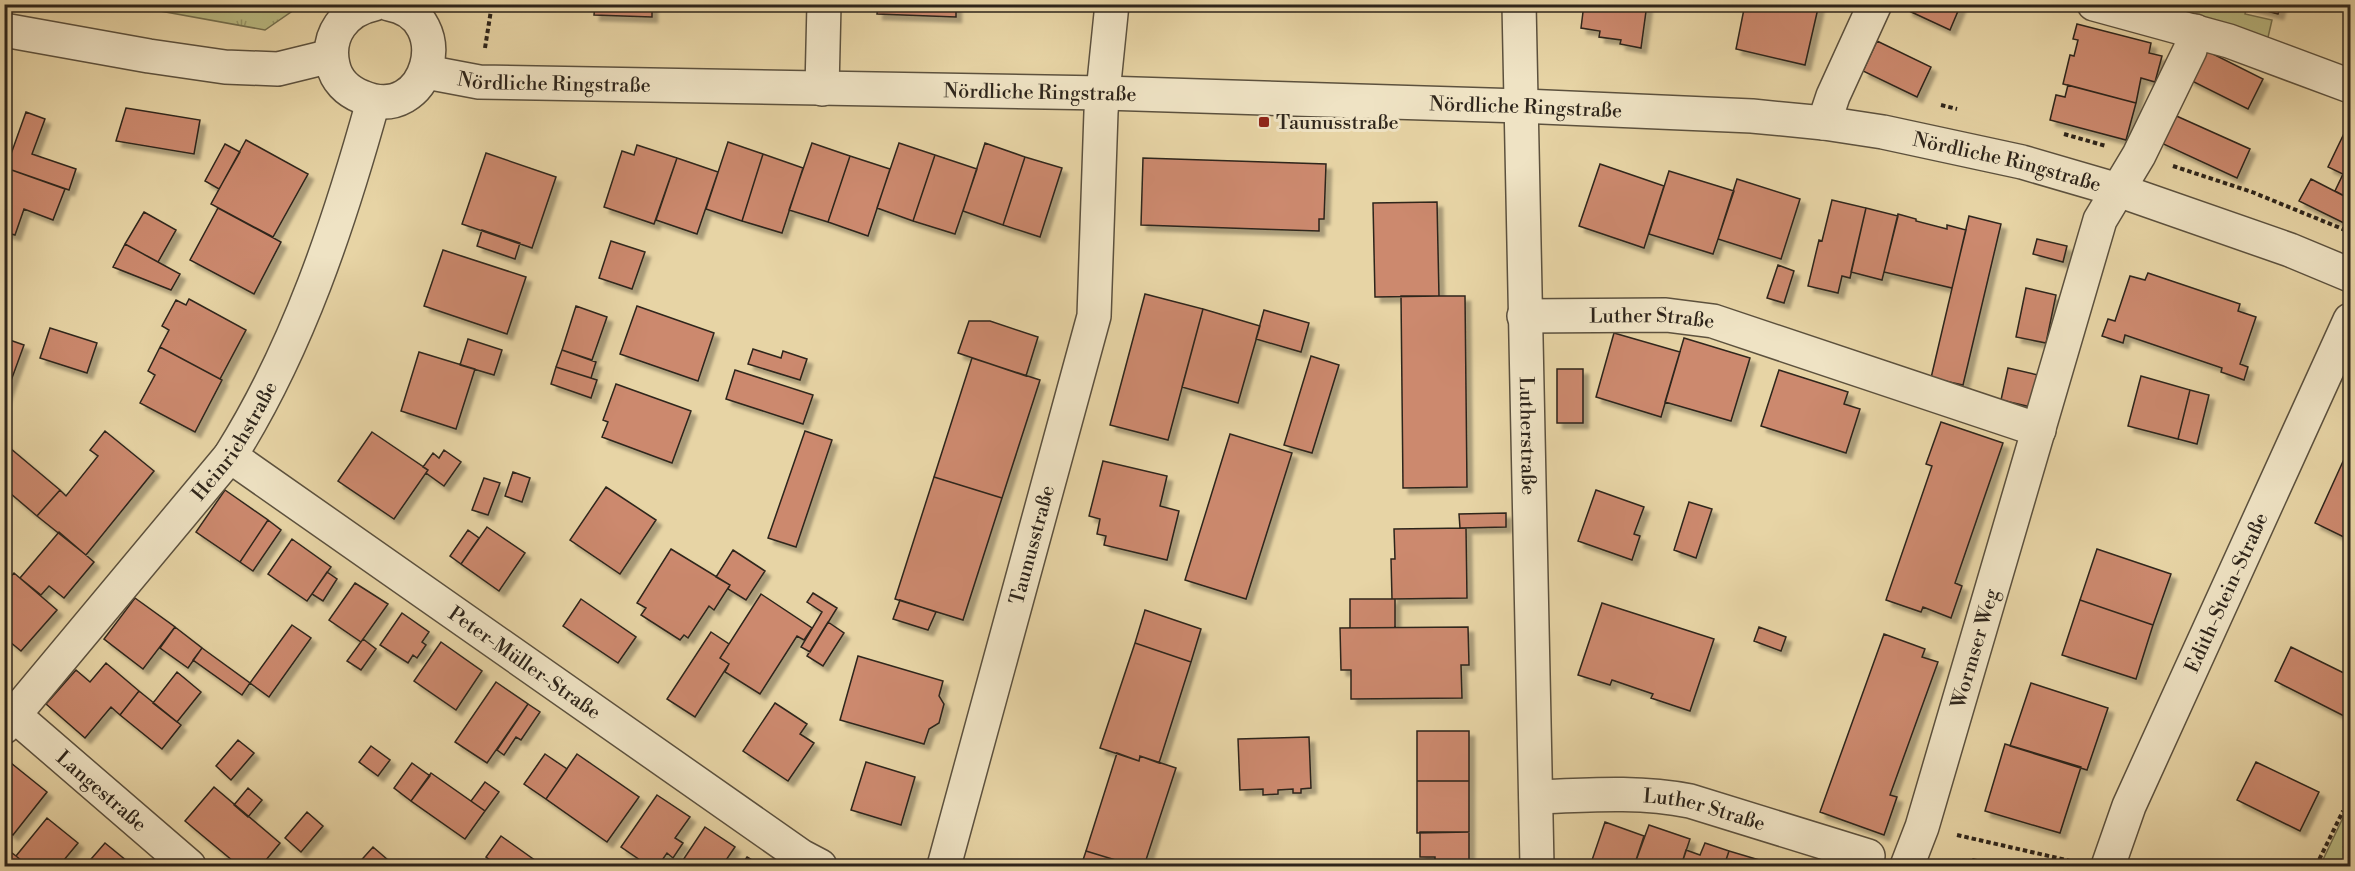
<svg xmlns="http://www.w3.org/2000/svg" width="2355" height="871" font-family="'Libre Bodoni',serif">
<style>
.grass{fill:#babb83;stroke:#74704f;stroke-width:1.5}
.park{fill:url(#park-tufts);stroke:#74704f;stroke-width:1.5}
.building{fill:#cc896e;stroke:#2e251b;stroke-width:1.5;filter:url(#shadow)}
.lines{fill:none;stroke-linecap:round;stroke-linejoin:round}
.minor-casing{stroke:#5c513e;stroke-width:36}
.path{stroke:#2e251b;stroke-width:4;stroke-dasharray:4.5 3;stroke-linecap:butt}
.minor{stroke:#efe3c4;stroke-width:33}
.poi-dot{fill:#8f2418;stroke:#efe3c4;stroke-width:2}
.labels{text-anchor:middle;stroke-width:6;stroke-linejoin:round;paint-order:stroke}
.street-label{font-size:20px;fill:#2e251b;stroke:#efe3c4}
.poi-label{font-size:20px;fill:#2e251b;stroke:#efe3c4;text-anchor:start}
</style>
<defs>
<pattern id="park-tufts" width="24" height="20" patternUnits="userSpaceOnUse" patternTransform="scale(1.5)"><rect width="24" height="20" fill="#babb83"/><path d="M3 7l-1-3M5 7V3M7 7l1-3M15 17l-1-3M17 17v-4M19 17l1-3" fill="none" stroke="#98986a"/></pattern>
<filter id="shadow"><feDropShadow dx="5.5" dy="5.5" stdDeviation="1.5" flood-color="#0004"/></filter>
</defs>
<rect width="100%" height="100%" fill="#e7d4a5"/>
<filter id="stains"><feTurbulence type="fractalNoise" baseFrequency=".00333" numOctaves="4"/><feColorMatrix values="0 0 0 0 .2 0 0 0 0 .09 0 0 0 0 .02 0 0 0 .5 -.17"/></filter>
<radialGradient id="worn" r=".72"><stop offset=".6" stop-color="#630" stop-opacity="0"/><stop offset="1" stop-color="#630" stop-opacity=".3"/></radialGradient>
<path class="grass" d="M2138,5H2247L2245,14L2272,20L2266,46Z"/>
<path class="park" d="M127,5L301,4V5L265,30Z
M2350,803V866H2320Z"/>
<path class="building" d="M595,4H652V17L594,15Z
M878,4H956V17L877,14Z
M1584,4H1647L1641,48L1620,44L1621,40L1599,37L1600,31L1581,28Z
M1745,4H1819L1805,65L1736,49Z
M1909,4H1961L1950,30L1907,10Z
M2250,4H2281L2278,14L2249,6Z
M2077,24L2151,43L2149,53L2162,56L2155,82L2141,78L2136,103L2063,84L2070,55L2074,56L2078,40L2073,39Z
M1877,41L1931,67L1917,97L1863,71Z
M2203,49L2263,79L2248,109L2188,79Z
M2068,85L2136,103L2126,140L2050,120L2056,95L2065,97Z
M126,108L200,120L194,154L116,141Z
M26,112L45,119L32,154L76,169L69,190L6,168Z
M2172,114L2250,149L2237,178L2159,142Z
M2350,121V199L2335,191L2343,174L2328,167Z
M246,140L308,174L273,237L211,204Z
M728,142L763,154L742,221L706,209Z
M812,143L850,156L828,222L789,210Z
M899,143L935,155L913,221L877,208Z
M985,143L1025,157L1003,225L963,211Z
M225,144L240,152L219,189L205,181Z
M637,145L677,158L654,224L604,207L622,151L634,155Z
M486,153L556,177L532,248L462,224Z
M763,154L803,168L782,233L742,221Z
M935,155L977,169L955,234L913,221Z
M850,156L890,169L868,236L828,222Z
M1025,157L1062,168L1040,237L1003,225Z
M677,158L718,172L697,234L656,220Z
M1143,158L1326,164L1324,219H1319V231L1141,225Z
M1600,164L1664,186L1644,248L1579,226Z
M6,168L65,189L53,220L24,209L15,235L4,232Z
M1669,171L1734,191L1713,254L1649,234Z
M1737,179L1800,199L1781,259L1718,239Z
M2311,179L2350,199V226L2299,201Z
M1832,200L1866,208L1850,278L1842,276L1838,293L1808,286L1819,240L1822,241Z
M1437,202L1439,296L1375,297L1373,203Z
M218,208L281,242L254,294L190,260Z
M1866,208L1898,216L1882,280L1851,272Z
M144,212L176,230L158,262L125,244Z
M1898,214L1916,219V221L1947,229V225L1966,230L1952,288L1884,272Z
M1969,216L2001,224L1963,385L1931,378Z
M482,230L520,243L515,259L477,246Z
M2037,239L2067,246L2063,262L2033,254Z
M611,241L645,252L632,289L599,278Z
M125,244L180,274L171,290L113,267Z
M443,250L526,277L507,334L424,306Z
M1778,265L1794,271L1784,303L1767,298Z
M2148,273L2240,304L2238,311L2256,317L2240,364L2248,367L2244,380L2221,372L2222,368L2125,335L2123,343L2102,336L2108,319L2115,321L2130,276L2145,280Z
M2026,288L2056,295L2046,343L2016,337Z
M1145,294L1203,309L1168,440L1110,425Z
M1401,296H1465L1467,487L1403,488Z
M189,299L246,330L220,379L160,347L169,330L162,326L176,300L186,305Z
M576,306L607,317L592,360L562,350Z
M637,306L714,333L698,381L620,354Z
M1203,309L1260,326L1238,403L1182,387Z
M1264,310L1309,323L1301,352L1256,339Z
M969,321H990L1038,337L1026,376L958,353Z
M50,328L97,343L87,373L40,358Z
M1614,333L1680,352L1661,417L1596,397Z
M4,338L24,345L4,400Z
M1684,338L1750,358L1731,421L1665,402Z
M468,339L502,350L494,375L460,365Z
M160,347L222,380L195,432L140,403L155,375L148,371Z
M753,349L781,358L783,351L807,359L800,380L748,364Z
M562,350L596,362L591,378L556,367Z
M419,352L475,369L456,429L401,411Z
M1311,356L1339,365L1312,453L1284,445Z
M972,358L1040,380L1002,498L934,477Z
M556,367L597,380L591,398L551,384Z
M2008,368L2038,375L2031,407L2001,400Z
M1557,369H1583V423H1557Z
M735,370L813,395L803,424L726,399Z
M1779,370L1848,392L1844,404L1860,409L1846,453L1761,426Z
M2141,376L2190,390L2178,439L2128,426Z
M616,384L691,411L672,463L602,437L608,422L603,420Z
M2190,390L2209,395L2197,444L2178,439Z
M1941,422L2003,443L1955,583L1962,586L1951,618L1923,607L1921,612L1886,600L1932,466L1926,464Z
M105,431L154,471L86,555L37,516L60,490L66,496L98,456L90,450Z
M805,431L832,440L796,547L768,538Z
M372,432L428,470L394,519L338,481Z
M1230,434L1292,453L1246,599L1185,580Z
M4,443L60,490L37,516L4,488Z
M2350,446V540L2315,523Z
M444,450L461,462L444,486L426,473L428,470L423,467L433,453L439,458Z
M1103,461L1167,476L1160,506L1179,511L1167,560L1104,545L1106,536L1097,534L1100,519L1089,516Z
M513,472L530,478L522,502L505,496Z
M934,477L1002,498L963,620L895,599Z
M484,478L500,483L488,515L472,510Z
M606,487L656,520L620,574L570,540Z
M225,490L268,520L240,562L196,532Z
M1596,490L1644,507L1634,534L1640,536L1632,560L1578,541Z
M1689,502L1712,509L1696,558L1674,550Z
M1506,513V527L1460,528L1459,514Z
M268,520L281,530L253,571L240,562Z
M487,527L525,553L499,591L461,564Z
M1466,528L1467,598L1392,599L1391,559H1395L1394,529Z
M468,530L479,538L461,564L450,556Z
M59,532L94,562L64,598L49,586L41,595L20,578Z
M292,539L331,567L307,601L268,574Z
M671,549L730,585L714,610L709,606L688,638L684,635L680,640L641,615L646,608L637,603Z
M2097,549L2171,574L2153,625L2080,600Z
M733,550L765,571L746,600L728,589L730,585L716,577Z
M327,572L337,579L323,601L312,594Z
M14,573L57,610L21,651L4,637V584Z
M355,583L388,604L361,642L329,620Z
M813,593L837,608L810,652L801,647L822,612L807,602Z
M761,594L812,628L804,640L797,636L760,694L725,672L729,664L720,658Z
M135,598L175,627L143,669L104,639Z
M581,599L636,637L618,663L563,626Z
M1350,599H1395V628H1350Z
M900,600L936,612L928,630L893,619Z
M2080,600L2153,625L2136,679L2062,655Z
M1602,603L1714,639L1690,711L1651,698L1653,694L1612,680L1610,685L1578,675Z
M1145,610L1201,629L1191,662L1135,643Z
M402,613L429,632L422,642L426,645L417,658L413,655L408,663L380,645Z
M828,622L844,633L823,666L807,656Z
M292,625L311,638L269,697L250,683Z
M175,627L202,648L188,668L160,648Z
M1468,627L1469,665H1461L1462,698L1351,699V670H1341L1340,628Z
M1759,627L1786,637L1781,651L1754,641Z
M711,632L729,644L720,658L729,664L695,717L667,699Z
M1884,634L1925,649L1922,657L1938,662L1890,795L1897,797L1884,835L1820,812Z
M363,639L376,649L361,670L347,661Z
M441,642L482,671L456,710L414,681Z
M1135,643L1191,662L1159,763L1140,756L1139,761L1100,748Z
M2291,647L2350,676V719L2275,681Z
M202,648L250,683L242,695L193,660Z
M858,656L943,681L939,696L944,704L939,723L929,729L924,744L840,720Z
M106,663L139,691L120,715L111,707L85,738L46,704L76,670L90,682Z
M177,672L201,692L177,722L153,703Z
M496,682L528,704L487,763L455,742Z
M2031,683L2108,708L2087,770L2010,746Z
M139,691L181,725L162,749L120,715Z
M775,703L807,724L800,734L814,743L788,781L743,751Z
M528,704L540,712L521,740L516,737L504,755L497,750Z
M1417,731H1469V781H1417Z
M1309,737L1311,788L1301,789V793H1293V789L1278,790V794L1263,795V789L1240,790L1238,739Z
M238,740L254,753L231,780L216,766Z
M2005,744L2081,767L2060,833L1985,811Z
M371,746L390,760L378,776L359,762Z
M1117,753L1139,761L1140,756L1176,768L1144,866H1135L1086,851Z
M545,754L567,769L546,799L524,784Z
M577,754L639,797L607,842L546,799Z
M6,759L47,792L13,835L4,829V762Z
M866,762L915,777L901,825L851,810Z
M2256,762L2319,792L2300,831L2237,800Z
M412,763L430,776L411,801L394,788Z
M431,773L485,811L465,839L411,801Z
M1417,781H1469V832L1417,833Z
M485,782L499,792L485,811L471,801Z
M214,787L280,843L261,866H239L185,821Z
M248,788L262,800L248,817L234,805Z
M657,795L690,817L675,838L683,843L673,858L667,853L658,866H649L621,847Z
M307,812L323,826L301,852L285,838Z
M47,818L78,843L59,866H28L16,856Z
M1605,822L1644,836L1634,866H1599L1591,863Z
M1649,825L1690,839L1681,866H1634Z
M705,827L735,847L722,866H679Z
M1420,832H1469V861H1435V857H1420Z
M501,836L543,866H498L486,857Z
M105,843L133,866H85Z
M1705,843L1729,851L1724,866H1681L1686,850L1700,855Z
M4,847L16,856L28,866H4Z
M373,847L388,860L383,866H356Z
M1086,851L1135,866H1081Z
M1729,851L1756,859L1754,866H1724Z
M747,857L762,866H741Z
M1756,859L1780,866H1754Z
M1973,859L2012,866H1971Z
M1451,861H1482V866H1451Z"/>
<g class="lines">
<g class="minor-casing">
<g id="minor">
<path d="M374,4C345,10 326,35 333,65C336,80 347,91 362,97C429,126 458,16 389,4"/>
<path id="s1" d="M1519,4L1537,866"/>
<path d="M2094,4L2229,41L2350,86"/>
<path d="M4,30L149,56L225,67L278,69L331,56"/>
<path id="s2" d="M426,72L479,82L1104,93L1521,106L1752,116L1824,123L1883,132L2022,162L2118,190L2290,250L2350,275"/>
<path d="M822,89L824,4"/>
<path d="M1824,123L1833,96L1875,4"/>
<path id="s3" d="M1524,316L1666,315L1713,321L2039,430"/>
<path id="s4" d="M230,456L801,856L820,866"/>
<path id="s5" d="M14,715L189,866"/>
<path id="s6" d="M4,727L230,456C298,348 339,224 373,102"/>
<path id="s7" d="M1536,797C1588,795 1639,791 1690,801L1868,856"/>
<path id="s8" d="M944,866L1094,316L1101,112L1112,4"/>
<path id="s9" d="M1907,866L1922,827L2100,220L2139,155L2190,50L2195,31"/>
<path id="s10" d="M2108,866L2129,806L2350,320"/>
</g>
</g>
<path class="path" d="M485,48L492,4
M1941,105L1957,109
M2064,134L2106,146
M2173,166L2252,192L2350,232
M1957,835L2075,862
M2316,866L2343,811"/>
<use href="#minor" class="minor"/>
</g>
<rect class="poi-dot" x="1258" y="116" width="12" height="12" rx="3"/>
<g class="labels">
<g class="street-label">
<text dy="7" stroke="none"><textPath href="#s2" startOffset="129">Nördliche Ringstraße</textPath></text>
<text dy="7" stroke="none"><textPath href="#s2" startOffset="615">Nördliche Ringstraße</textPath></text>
<text dy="7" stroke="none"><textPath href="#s2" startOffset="1101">Nördliche Ringstraße</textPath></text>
<text dy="7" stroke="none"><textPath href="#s2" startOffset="1587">Nördliche Ringstraße</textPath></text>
<text dy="7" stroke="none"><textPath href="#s3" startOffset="128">Luther Straße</textPath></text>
<text dy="7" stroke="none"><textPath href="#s1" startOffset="432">Lutherstraße</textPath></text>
<text dy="7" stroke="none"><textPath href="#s6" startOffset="368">Heinrichstraße</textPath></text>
<text dy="7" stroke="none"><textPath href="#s8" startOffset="333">Taunusstraße</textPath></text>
<text dy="7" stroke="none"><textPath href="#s10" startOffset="298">Edith-Stein-Straße</textPath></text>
<text dy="7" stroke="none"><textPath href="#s9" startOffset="228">Wormser Weg</textPath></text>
<text dy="7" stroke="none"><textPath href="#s4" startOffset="360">Peter-Müller-Straße</textPath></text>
<text dy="7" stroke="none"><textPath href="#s5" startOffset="116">Langestraße</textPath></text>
<text dy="7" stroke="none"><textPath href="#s7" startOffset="170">Luther Straße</textPath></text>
</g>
<g class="poi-label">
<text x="1276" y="129">Taunusstraße</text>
</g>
</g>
<rect width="2355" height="871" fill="none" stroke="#e7d4a5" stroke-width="24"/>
<rect x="6" y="6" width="2343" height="859" fill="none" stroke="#2e251b" stroke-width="3"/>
<rect x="12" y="12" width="2331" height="847" fill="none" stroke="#2e251b" stroke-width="1.5"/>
<rect width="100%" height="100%" filter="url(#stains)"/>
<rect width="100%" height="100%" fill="url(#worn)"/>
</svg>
